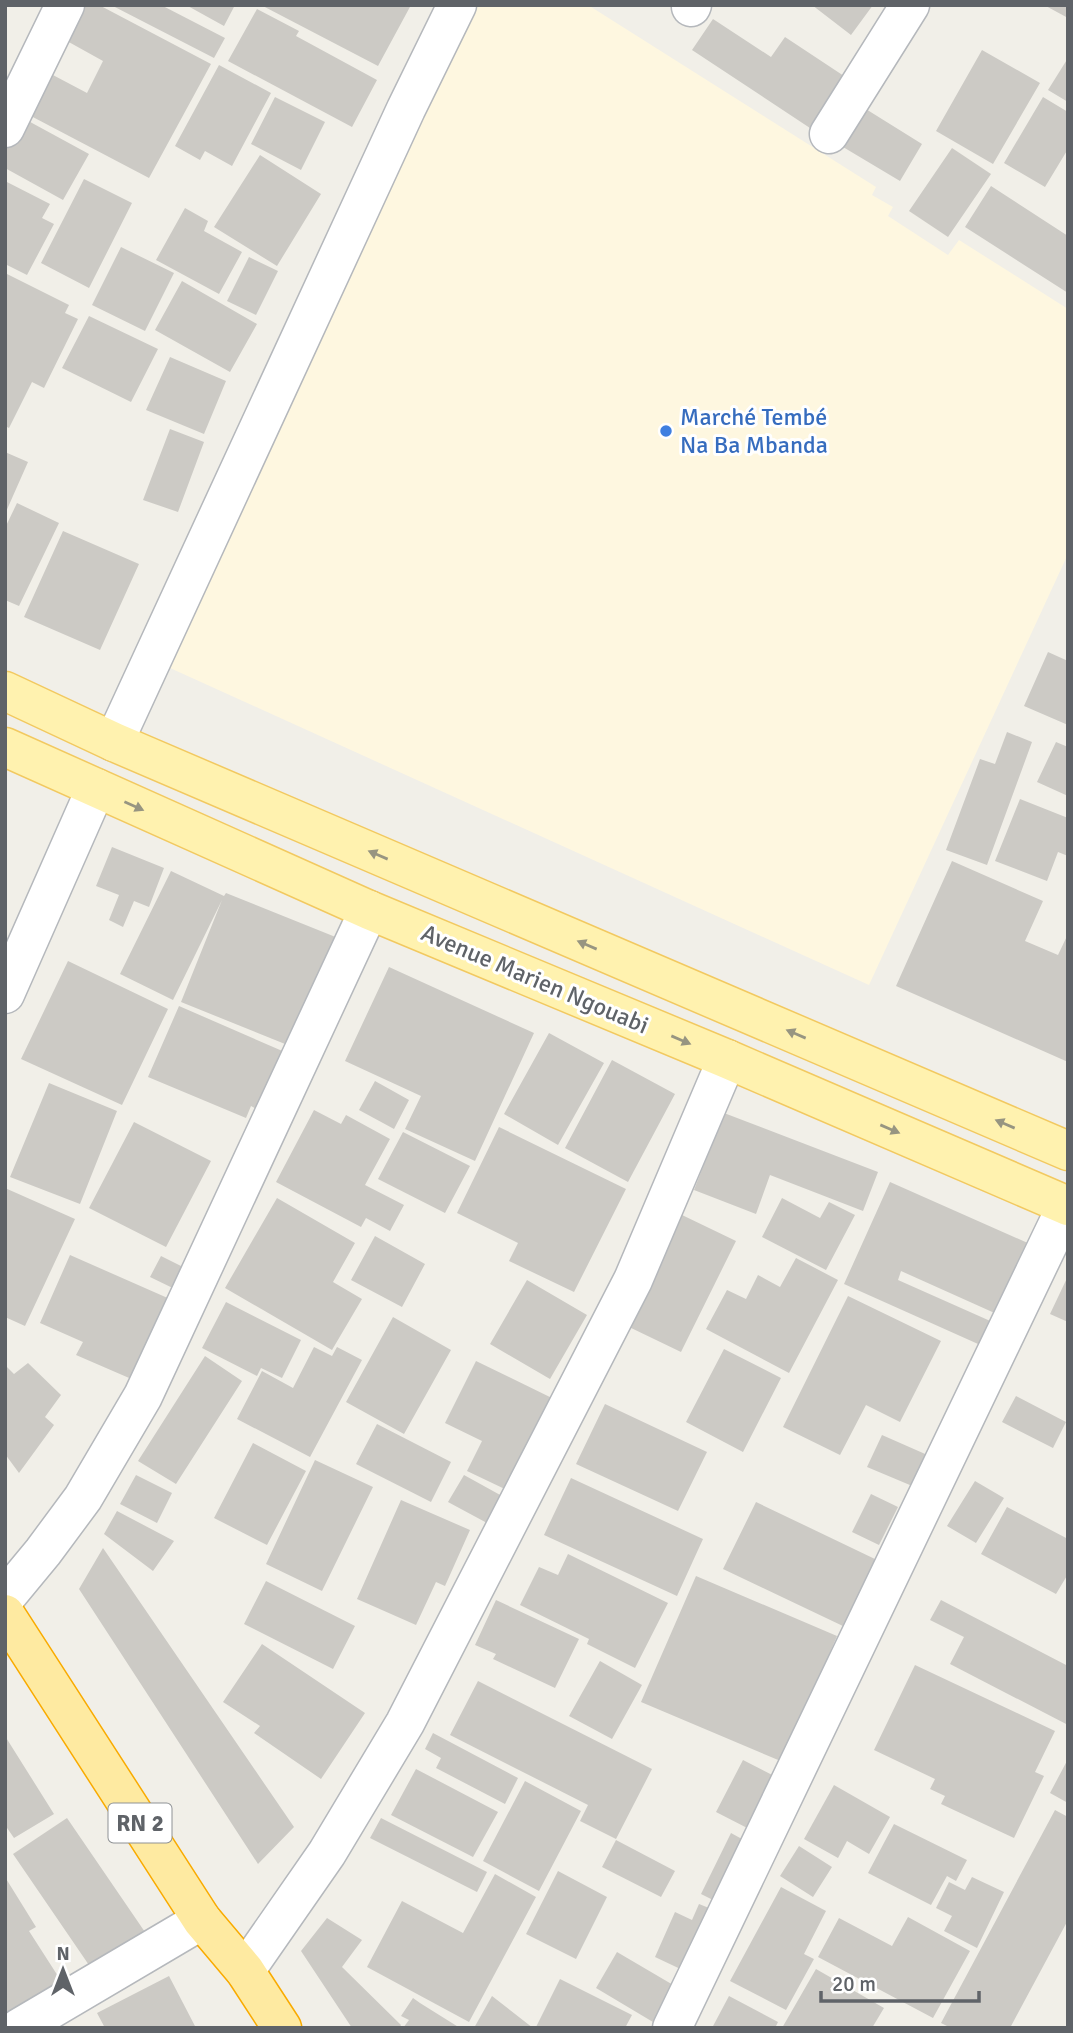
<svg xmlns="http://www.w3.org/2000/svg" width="1073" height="2033" font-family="Signika,sans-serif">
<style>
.commercial{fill:#fef7e0}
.building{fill:#cccac5}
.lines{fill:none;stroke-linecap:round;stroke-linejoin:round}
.minor-casing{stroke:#b5b8bc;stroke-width:41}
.primary-casing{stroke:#f2c960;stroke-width:41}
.trunk-casing{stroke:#f9ab00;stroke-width:41}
.minor{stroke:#fff;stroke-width:38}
.primary{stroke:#fff2af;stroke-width:38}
.trunk{stroke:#feeaa1;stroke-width:38}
.oneway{fill:#979581}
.shop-dot{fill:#3f7fe0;stroke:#fff;stroke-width:2.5}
.labels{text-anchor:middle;stroke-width:6;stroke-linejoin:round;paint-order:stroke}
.shield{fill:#fff;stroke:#8f9295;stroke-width:2}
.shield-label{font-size:23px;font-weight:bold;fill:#5f6368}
.shop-label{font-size:24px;fill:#366cbe;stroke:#fff;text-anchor:start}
.street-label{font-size:24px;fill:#5f6368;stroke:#fff}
</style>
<rect width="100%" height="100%" fill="#f1efe8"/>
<path class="commercial" d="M456,5H588L876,187L872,195L893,207L888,216L948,255L959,240L1068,309V554L869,985L159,663Z"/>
<path class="building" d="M86,5H99L211,64L149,178L29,115L51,74L87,93L103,61L67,41Z
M111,5H161L225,38L214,58Z
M186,5H235L224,26Z
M261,5H411L378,66Z
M812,5H873L851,35Z
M1044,5H1068V18Z
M257,9L299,31L296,36L377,80L352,127L228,61Z
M713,19L771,57L785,37L847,78L813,130L692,50Z
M982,50L1040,83L993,164L936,131Z
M1068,58V102L1048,90Z
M219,65L271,93L232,166L205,151L200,160L175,146Z
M275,97L325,122L301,170L251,144Z
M1043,97L1068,112V149L1045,187L1004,163Z
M861,106L922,144L900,181L838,144Z
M21,117L89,154L63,200L5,168V145Z
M952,148L991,174L948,237L909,211Z
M260,155L321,194L277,266L214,227Z
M84,179L132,203L89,288L41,263Z
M5,181L50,204L42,218L54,224L27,275L5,264Z
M991,186L1068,236V293L965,227Z
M185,208L208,221L204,231L242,252L219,294L156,260Z
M121,247L174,273L145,331L92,305Z
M249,257L278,271L256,315L227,301Z
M5,273L69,305L65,313L78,319L44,388L32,382L9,428L5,426Z
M182,281L257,324L230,372L155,330Z
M89,316L158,349L131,402L62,368Z
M170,357L226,381L204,434L146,410Z
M170,429L204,442L178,512L143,500Z
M5,452L28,462L5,514Z
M17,503L59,523L19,606L5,600V528Z
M63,531L139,564L100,650L24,617Z
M1048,652L1068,661V725L1024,706Z
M1007,732L1032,742L987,865L946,850L980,759L995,764Z
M1056,742L1068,747V796L1037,782Z
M1020,799L1068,818V856L1058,852L1047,881L995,861Z
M112,847L164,868L149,907L134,901L123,927L109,920L119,895L96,886Z
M952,861L1043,901L1025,941L1058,955L1068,934V1062L896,986Z
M171,871L224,896L226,893L343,940L290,1046L181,1002L222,900L173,1000L120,974Z
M68,961L168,1009L122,1105L21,1059Z
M389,967L534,1033L475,1161L405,1129L421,1096L345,1061Z
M179,1006L287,1053L262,1112L251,1106L246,1118L148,1077Z
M549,1033L604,1063L558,1145L504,1114Z
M612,1060L675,1094L628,1182L565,1148Z
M375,1081L409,1100L394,1129L359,1110Z
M49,1083L117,1111L80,1204L10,1177Z
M314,1110L341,1124L346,1115L390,1139L365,1185L404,1205L390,1231L366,1218L361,1227L276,1182Z
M724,1113L878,1172L863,1211L770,1175L756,1214L694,1190Z
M134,1122L211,1161L166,1247L89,1208Z
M499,1127L626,1189L574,1292L509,1261L518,1243L457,1213Z
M403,1132L470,1166L445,1213L378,1179Z
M890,1182L1030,1244L999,1315L901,1271L898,1280L997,1324L987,1348L844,1284Z
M5,1188L75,1219L25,1326L5,1317Z
M277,1198L355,1243L333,1282L362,1299L332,1350L225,1288Z
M782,1198L820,1218L829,1202L855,1215L826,1270L762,1237Z
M682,1215L736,1241L681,1352L627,1326Z
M375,1236L425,1264L402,1307L351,1280Z
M70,1255L179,1303L143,1384L76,1355L83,1342L40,1323Z
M161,1256L193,1272L183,1293L150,1277Z
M796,1258L838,1280L789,1373L706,1329L727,1290L746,1299L758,1275L780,1287Z
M1068,1276V1322L1050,1314Z
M527,1280L587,1315L550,1379L490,1344Z
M848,1296L941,1341L900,1422L866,1405L840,1455L783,1427Z
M226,1302L301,1340L282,1378L261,1368L257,1376L202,1348Z
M393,1317L451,1350L404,1434L346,1402Z
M314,1347L332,1356L337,1347L362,1360L310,1457L237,1419L262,1371L293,1388Z
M724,1349L781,1378L743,1452L686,1422Z
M205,1356L242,1381L176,1484L138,1461Z
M476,1361L556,1400L511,1492L467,1471L482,1441L445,1423Z
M28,1363L61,1395L45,1417L54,1425L19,1473L5,1454V1365L14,1374Z
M1016,1396L1066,1422L1053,1448L1002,1422Z
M605,1404L707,1452L678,1511L576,1464Z
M377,1424L451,1462L431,1502L356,1464Z
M882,1435L932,1457L917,1488L867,1467Z
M253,1443L306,1471L267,1545L214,1518Z
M315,1460L373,1487L322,1591L266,1564Z
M136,1475L172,1493L157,1523L120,1504Z
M464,1475L502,1496L487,1523L448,1502Z
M571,1478L703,1539L677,1596L544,1535Z
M975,1481L1004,1498L976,1543L947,1526Z
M871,1494L898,1507L879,1545L852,1532Z
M401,1500L470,1530L445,1586L436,1582L416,1625L357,1599Z
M756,1502L877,1560L845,1627L723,1569Z
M1007,1507L1068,1539V1574L1056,1594L981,1554Z
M117,1511L174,1541L153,1571L104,1534Z
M103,1548L294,1827L258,1864L79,1589Z
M568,1554L668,1603L635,1668L587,1644L589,1639L520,1605L539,1567L558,1575Z
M696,1576L837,1636L783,1762L641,1702Z
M266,1581L355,1626L333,1669L244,1624Z
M496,1600L579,1639L555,1688L493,1659L496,1654L475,1645Z
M941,1600L1068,1666V1725L950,1664L964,1637L930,1620Z
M262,1644L365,1713L321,1779L254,1733L260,1726L223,1702Z
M600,1661L642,1685L612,1739L569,1716Z
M915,1665L1055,1731L1035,1772L1044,1776L1014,1838L941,1804L945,1796L930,1789L935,1779L874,1750Z
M478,1681L652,1769L616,1839L580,1821L588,1805L450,1735Z
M433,1733L518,1778L505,1804L436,1768L441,1758L425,1749Z
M5,1736L54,1814L14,1838L5,1825Z
M1068,1759V1803L1050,1793Z
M743,1760L782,1780L755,1832L716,1812Z
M416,1769L498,1812L473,1857L391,1815Z
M525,1781L581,1811L539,1891L483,1861Z
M834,1785L890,1817L869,1854L847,1841L838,1858L804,1839Z
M1055,1810L1068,1817V1920L1010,2028H951L941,2023Z
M67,1818L147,1935L93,1971L13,1854Z
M381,1818L487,1872L477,1892L370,1838Z
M894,1824L967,1860L956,1881L947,1876L931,1905L868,1873Z
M731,1833L751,1844L721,1904L701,1894Z
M616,1840L675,1871L661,1897L602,1867Z
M799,1846L832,1867L813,1897L780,1876Z
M558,1871L607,1897L576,1959L526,1934Z
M495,1874L536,1897L469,2022L367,1967L402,1901L463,1933Z
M5,1877L36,1927L29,1931L65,1987L5,2025Z
M972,1877L1004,1892L977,1948L944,1931L952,1916L936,1908L949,1882L965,1890Z
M781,1887L826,1911L804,1954L814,1959L786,2010L730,1981Z
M699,1904L719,1912L691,1974L655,1957L675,1912L692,1920Z
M908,1917L970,1951L933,2018L818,1957L839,1918L892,1946Z
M327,1918L362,1940L342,1967L401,2025L399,2028H352L301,1951Z
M617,1952L680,1989L658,2025L596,1988Z
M816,1969L884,2008L872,2028H782Z
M169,1976L196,2028H105L97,2013Z
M560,1979L632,2015L625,2028L536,2027Z
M492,1996L533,2028H474Z
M729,1996L778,2022L775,2028H712Z
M413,1998L420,2003L460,2028H403L409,2020L401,2016Z"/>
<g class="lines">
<g class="minor-casing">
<path id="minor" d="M691,7L692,5
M5,128L65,5
M829,134L910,5
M114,742L406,109L457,5
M5,994L96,788
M5,1598L43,1552L83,1498L143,1396L369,910
M245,1971L327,1853L405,1723L633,1280L727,1059
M19,2028L202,1920
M672,2028L1067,1205"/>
</g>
<g class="primary-casing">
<path id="primary" d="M5,691L114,742L1068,1151
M5,747L369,910L727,1059L1068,1206"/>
</g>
<g class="trunk-casing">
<path id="trunk" d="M5,1614L202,1920L245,1971L282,2028"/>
</g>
<use href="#minor" class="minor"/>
<use href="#primary" class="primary"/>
<use href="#trunk" class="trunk"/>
</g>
<defs><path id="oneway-solid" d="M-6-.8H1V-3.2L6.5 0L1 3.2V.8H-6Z" transform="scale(1.75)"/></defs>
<g class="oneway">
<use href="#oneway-solid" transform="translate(134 806) rotate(24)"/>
<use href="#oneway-solid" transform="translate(378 855) rotate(-157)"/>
<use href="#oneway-solid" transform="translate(587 945) rotate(-157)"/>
<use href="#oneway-solid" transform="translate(796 1034) rotate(-157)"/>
<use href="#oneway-solid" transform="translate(681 1040) rotate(23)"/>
<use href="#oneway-solid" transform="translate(1005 1124) rotate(-157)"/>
<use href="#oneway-solid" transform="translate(890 1129) rotate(23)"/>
</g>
<circle class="shop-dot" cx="666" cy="431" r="7"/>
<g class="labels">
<rect class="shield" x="108.5" y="1803.5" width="63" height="39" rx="5"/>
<g class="shield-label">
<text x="140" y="1831">RN 2</text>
</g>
<g class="shop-label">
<text x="680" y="425">Marché Tembé<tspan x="680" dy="28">Na Ba Mbanda</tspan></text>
</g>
<g class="street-label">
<text transform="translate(535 979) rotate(23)" y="8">Avenue Marien Ngouabi</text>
</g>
</g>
<rect width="1073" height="2033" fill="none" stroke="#5f6368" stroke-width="14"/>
<g transform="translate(63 1970)" stroke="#ffffff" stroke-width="5" paint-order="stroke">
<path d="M0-5L12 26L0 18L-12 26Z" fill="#5f6368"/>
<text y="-10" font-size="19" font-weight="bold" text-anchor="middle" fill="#5f6368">N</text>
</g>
<path d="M821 1991v10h158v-10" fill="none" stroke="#5f6368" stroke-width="3.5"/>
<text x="832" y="1991" font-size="21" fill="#5f6368" stroke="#ffffff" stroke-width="5" paint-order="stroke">20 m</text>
</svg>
